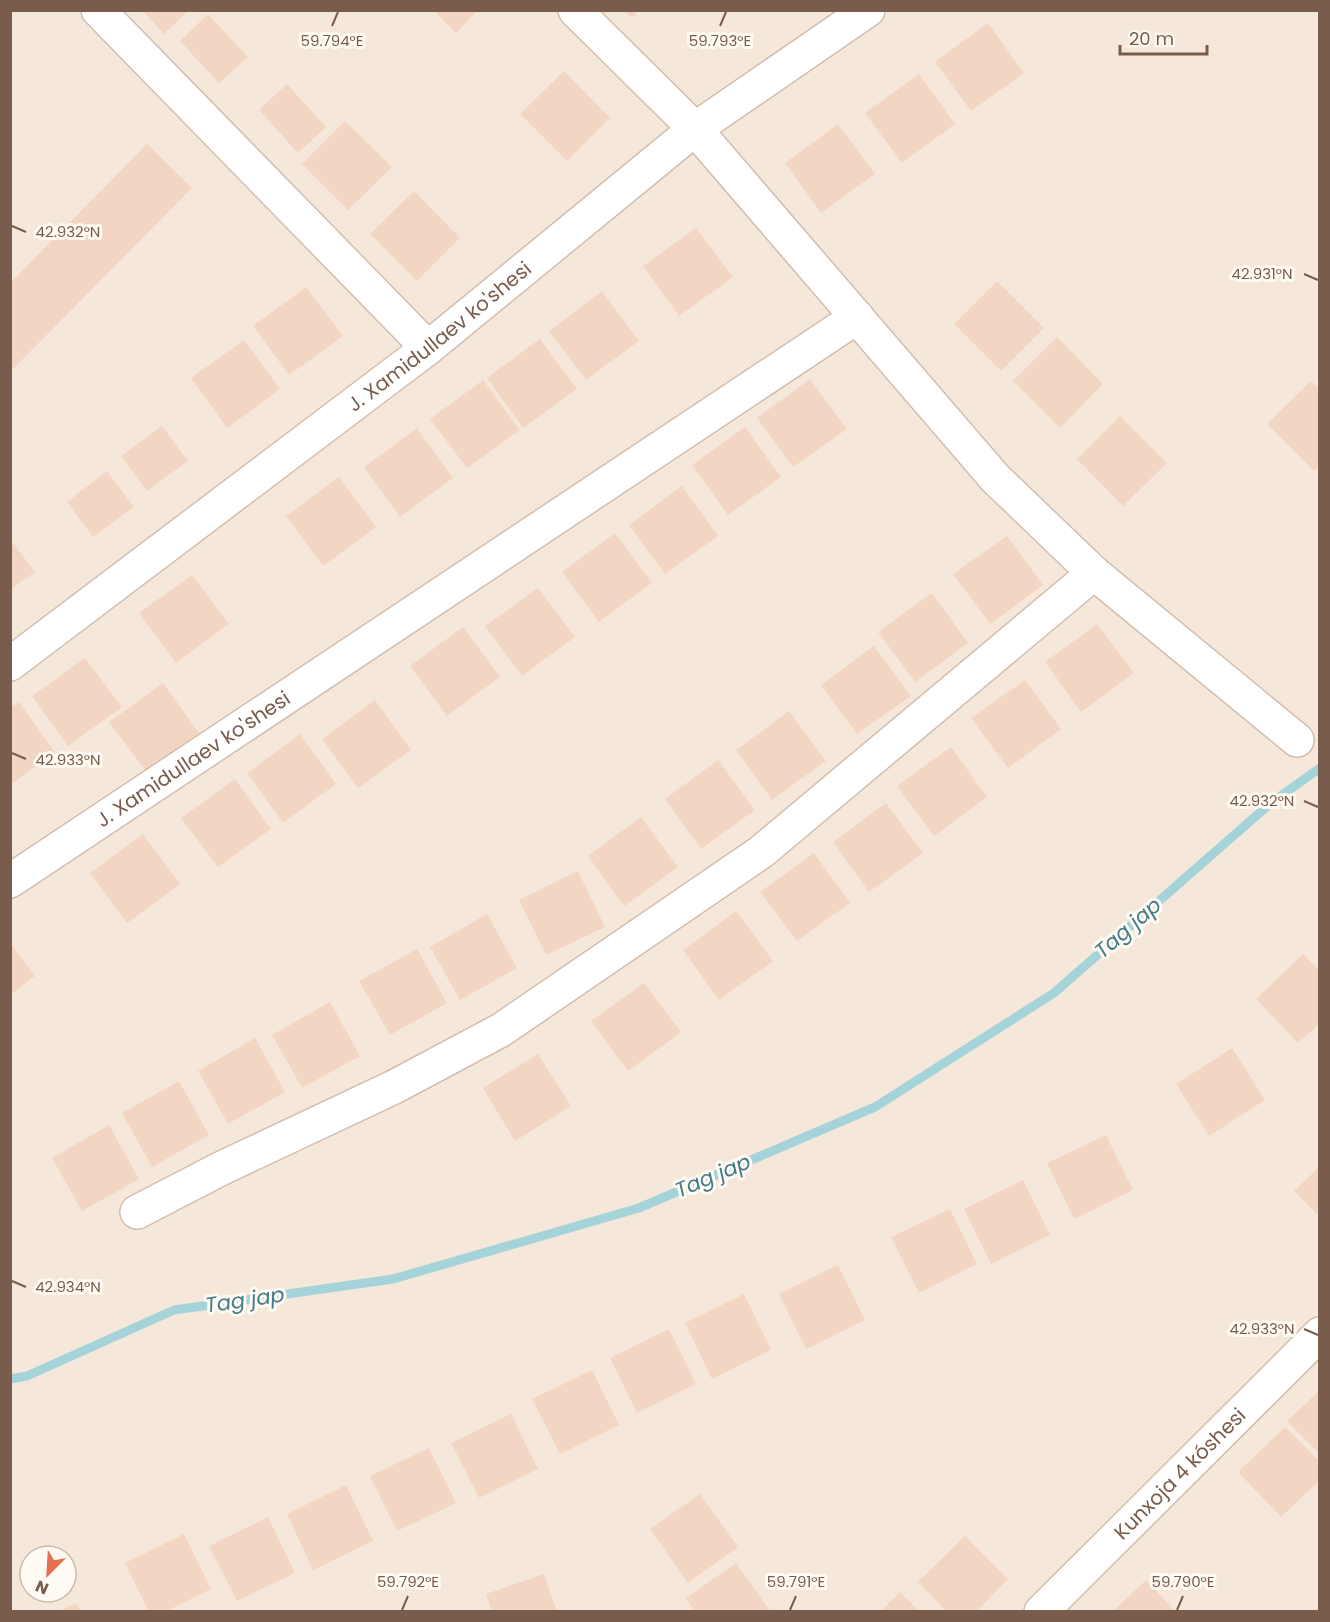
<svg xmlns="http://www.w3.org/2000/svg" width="1330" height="1622" font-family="Poppins,sans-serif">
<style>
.residential{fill:#f5e8da;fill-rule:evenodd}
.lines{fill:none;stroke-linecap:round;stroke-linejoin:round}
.stream{stroke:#a5d3da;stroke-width:9}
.building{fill:#f3d5c3}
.minor-casing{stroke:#d1beb0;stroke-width:36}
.minor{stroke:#fff;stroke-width:33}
.ticks{fill:none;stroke:#7a5c4d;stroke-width:2}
.labels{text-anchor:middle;stroke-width:6;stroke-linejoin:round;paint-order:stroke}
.street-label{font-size:20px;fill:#7a5c4d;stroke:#fffaf3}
.water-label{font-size:21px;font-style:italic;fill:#437c86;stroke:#fffaf3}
.ticks-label{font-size:15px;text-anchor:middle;fill:#7a5c4d;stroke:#fffaf3;stroke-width:6;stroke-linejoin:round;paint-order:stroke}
</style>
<rect width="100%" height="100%" fill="#fdf6ec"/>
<path class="residential" d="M11,11H1319V1611L11,1612ZM30,1556H66V1592H30Z"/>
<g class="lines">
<path class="stream" d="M10,1379L27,1376L174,1310L393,1279L639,1208L875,1107L1054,993L1272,802L1320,768"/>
</g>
<path class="building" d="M142,10H189L164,34Z
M433,10H478L456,33Z
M624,10H639L632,18Z
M208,14L248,57L219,83L180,41Z
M988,23L1024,73L971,111L935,62Z
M564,71L610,118L567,161L520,114Z
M919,74L955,124L902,163L865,113Z
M287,84L326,127L298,153L259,110Z
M345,121L392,167L348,210L302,164Z
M838,124L875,174L821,213L785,163Z
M147,144L192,188L10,372V283Z
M414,191L460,238L417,281L370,234Z
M696,228L733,277L679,316L643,266Z
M997,281L1044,328L1001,371L954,324Z
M306,287L343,336L289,375L253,326Z
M602,291L639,341L586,380L549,331Z
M1057,337L1103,384L1060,428L1013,381Z
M540,339L577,389L523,428L487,378Z
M244,340L280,389L227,428L191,378Z
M810,379L847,429L793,467L757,418Z
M483,380L520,430L467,468L430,419Z
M1311,381L1320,389V465L1314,471L1267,424Z
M1120,416L1167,463L1123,506L1077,459Z
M162,426L188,461L147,491L121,456Z
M745,427L781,477L728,515L692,465Z
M417,428L453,478L400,517L364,467Z
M107,471L134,507L93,537L67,502Z
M339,477L376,527L323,566L286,516Z
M682,486L718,536L665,574L629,525Z
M615,533L652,583L599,622L562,572Z
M1007,536L1043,585L990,624L953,574Z
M10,539L35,572L10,590Z
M192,575L229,624L176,663L139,613Z
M538,588L575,637L522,676L485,626Z
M932,593L968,643L915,682L878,632Z
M1097,624L1134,673L1081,712L1045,662Z
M463,627L500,677L447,716L410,666Z
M874,646L911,696L857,734L821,685Z
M85,658L122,707L68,746L32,696Z
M1025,680L1061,729L1008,768L971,718Z
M163,683L199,733L146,771L109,722Z
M375,700L411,750L358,788L322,739Z
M19,702L55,752L10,785V708Z
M789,711L826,761L772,800L736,750Z
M300,734L336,784L283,823L247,773Z
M951,747L987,797L934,836L897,786Z
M718,760L755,810L701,849L665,799Z
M235,779L271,829L218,867L181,818Z
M886,803L923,853L869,892L833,842Z
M641,817L678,867L624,906L588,856Z
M143,834L180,884L127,923L90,873Z
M814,853L850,903L797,941L760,892Z
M578,871L605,927L546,955L519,900Z
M736,911L773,961L719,1000L683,950Z
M487,914L517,968L460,1000L430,947Z
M10,943L35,976L10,995Z
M417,949L447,1003L390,1035L359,981Z
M1303,954L1320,971V1023L1298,1043L1256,999Z
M644,983L681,1032L628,1071L591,1021Z
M330,1002L360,1056L302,1088L272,1035Z
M255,1038L285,1092L228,1124L198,1071Z
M1232,1048L1265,1100L1209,1136L1176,1084Z
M538,1054L571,1106L515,1141L483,1088Z
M179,1081L209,1135L152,1167L122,1113Z
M109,1125L139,1179L82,1211L52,1158Z
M1106,1135L1133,1190L1074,1219L1047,1163Z
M1320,1166V1217L1294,1191Z
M1023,1180L1050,1235L991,1264L964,1209Z
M950,1209L977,1264L919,1293L891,1237Z
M838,1265L865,1320L806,1349L779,1294Z
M744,1294L771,1350L712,1379L685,1323Z
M669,1329L696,1384L637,1413L610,1358Z
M592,1370L619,1425L560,1454L532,1399Z
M1320,1390V1454L1287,1421Z
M511,1414L538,1469L479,1498L451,1443Z
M1285,1427L1320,1462V1480L1281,1517L1238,1472Z
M429,1448L456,1503L397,1531L370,1476Z
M346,1485L373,1541L313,1570L287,1514Z
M700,1494L738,1547L688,1583L650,1529Z
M268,1517L295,1573L237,1601L209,1546Z
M184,1534L211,1589L165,1612H149L125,1563Z
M965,1536L1008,1579L976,1612H947L918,1582Z
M736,1563L771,1612H695L686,1598Z
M544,1574L557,1612H492L486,1594Z
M1146,1580L1176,1612H1112Z
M900,1592L920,1612H880Z
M76,1603L81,1612H58Z"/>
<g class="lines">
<g class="minor-casing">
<g id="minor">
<path d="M98,10L428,348"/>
<path d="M575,10L695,129L995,478L1094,573L1297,740"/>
<path id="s1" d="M10,664L428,348L695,129L868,10"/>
<path id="s2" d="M10,881L857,317"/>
<path d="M137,1212L222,1168L394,1087L501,1030L761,852L1094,573"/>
<path id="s3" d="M1041,1612L1320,1334"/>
</g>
</g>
<use href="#minor" class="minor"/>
</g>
<path class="ticks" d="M332,26L338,12M720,26L726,12M12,226L26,232M1304,274L1318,280M12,753L26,759M1304,801L1318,807M12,1281L26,1287M1304,1329L1318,1335M402,1610L408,1596M790,1610L796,1596M1177,1610L1183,1596"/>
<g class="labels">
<g class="street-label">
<text dy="7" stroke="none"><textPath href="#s1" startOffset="540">J. Xamidullaev ko'shesi</textPath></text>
<text dy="7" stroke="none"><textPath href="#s2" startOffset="220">J. Xamidullaev ko'shesi</textPath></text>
<text dy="7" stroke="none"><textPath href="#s3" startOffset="196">Kunxoja 4 kóshesi</textPath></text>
</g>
<g class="water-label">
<text transform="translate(1128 928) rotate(-41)" y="7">Tag jap</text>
<text transform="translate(713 1176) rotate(-23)" y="7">Tag jap</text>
<text transform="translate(245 1300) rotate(-8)" y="7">Tag jap</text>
</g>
</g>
<g class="ticks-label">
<text x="332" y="46">59.794°E</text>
<text x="720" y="46">59.793°E</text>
<text x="68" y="237">42.932°N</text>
<text x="1262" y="279">42.931°N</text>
<text x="68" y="765">42.933°N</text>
<text x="1262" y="806">42.932°N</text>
<text x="68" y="1292">42.934°N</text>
<text x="1262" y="1334">42.933°N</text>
<text x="408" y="1587">59.792°E</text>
<text x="796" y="1587">59.791°E</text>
<text x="1183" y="1587">59.790°E</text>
</g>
<rect width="1330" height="1622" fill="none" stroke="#7a5c4d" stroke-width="24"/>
<g transform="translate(48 1574) rotate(204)"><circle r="28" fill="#fffaf3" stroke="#cabbb1" stroke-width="1.5"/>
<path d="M0-4.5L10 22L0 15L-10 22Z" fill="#e76f51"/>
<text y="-9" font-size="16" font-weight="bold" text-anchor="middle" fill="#7a5c4d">N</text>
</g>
<path d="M1120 45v9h87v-9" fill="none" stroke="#7a5c4d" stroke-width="3"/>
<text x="1129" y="45" font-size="18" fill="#7a5c4d" stroke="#fffaf3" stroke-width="4.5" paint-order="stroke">20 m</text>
</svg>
